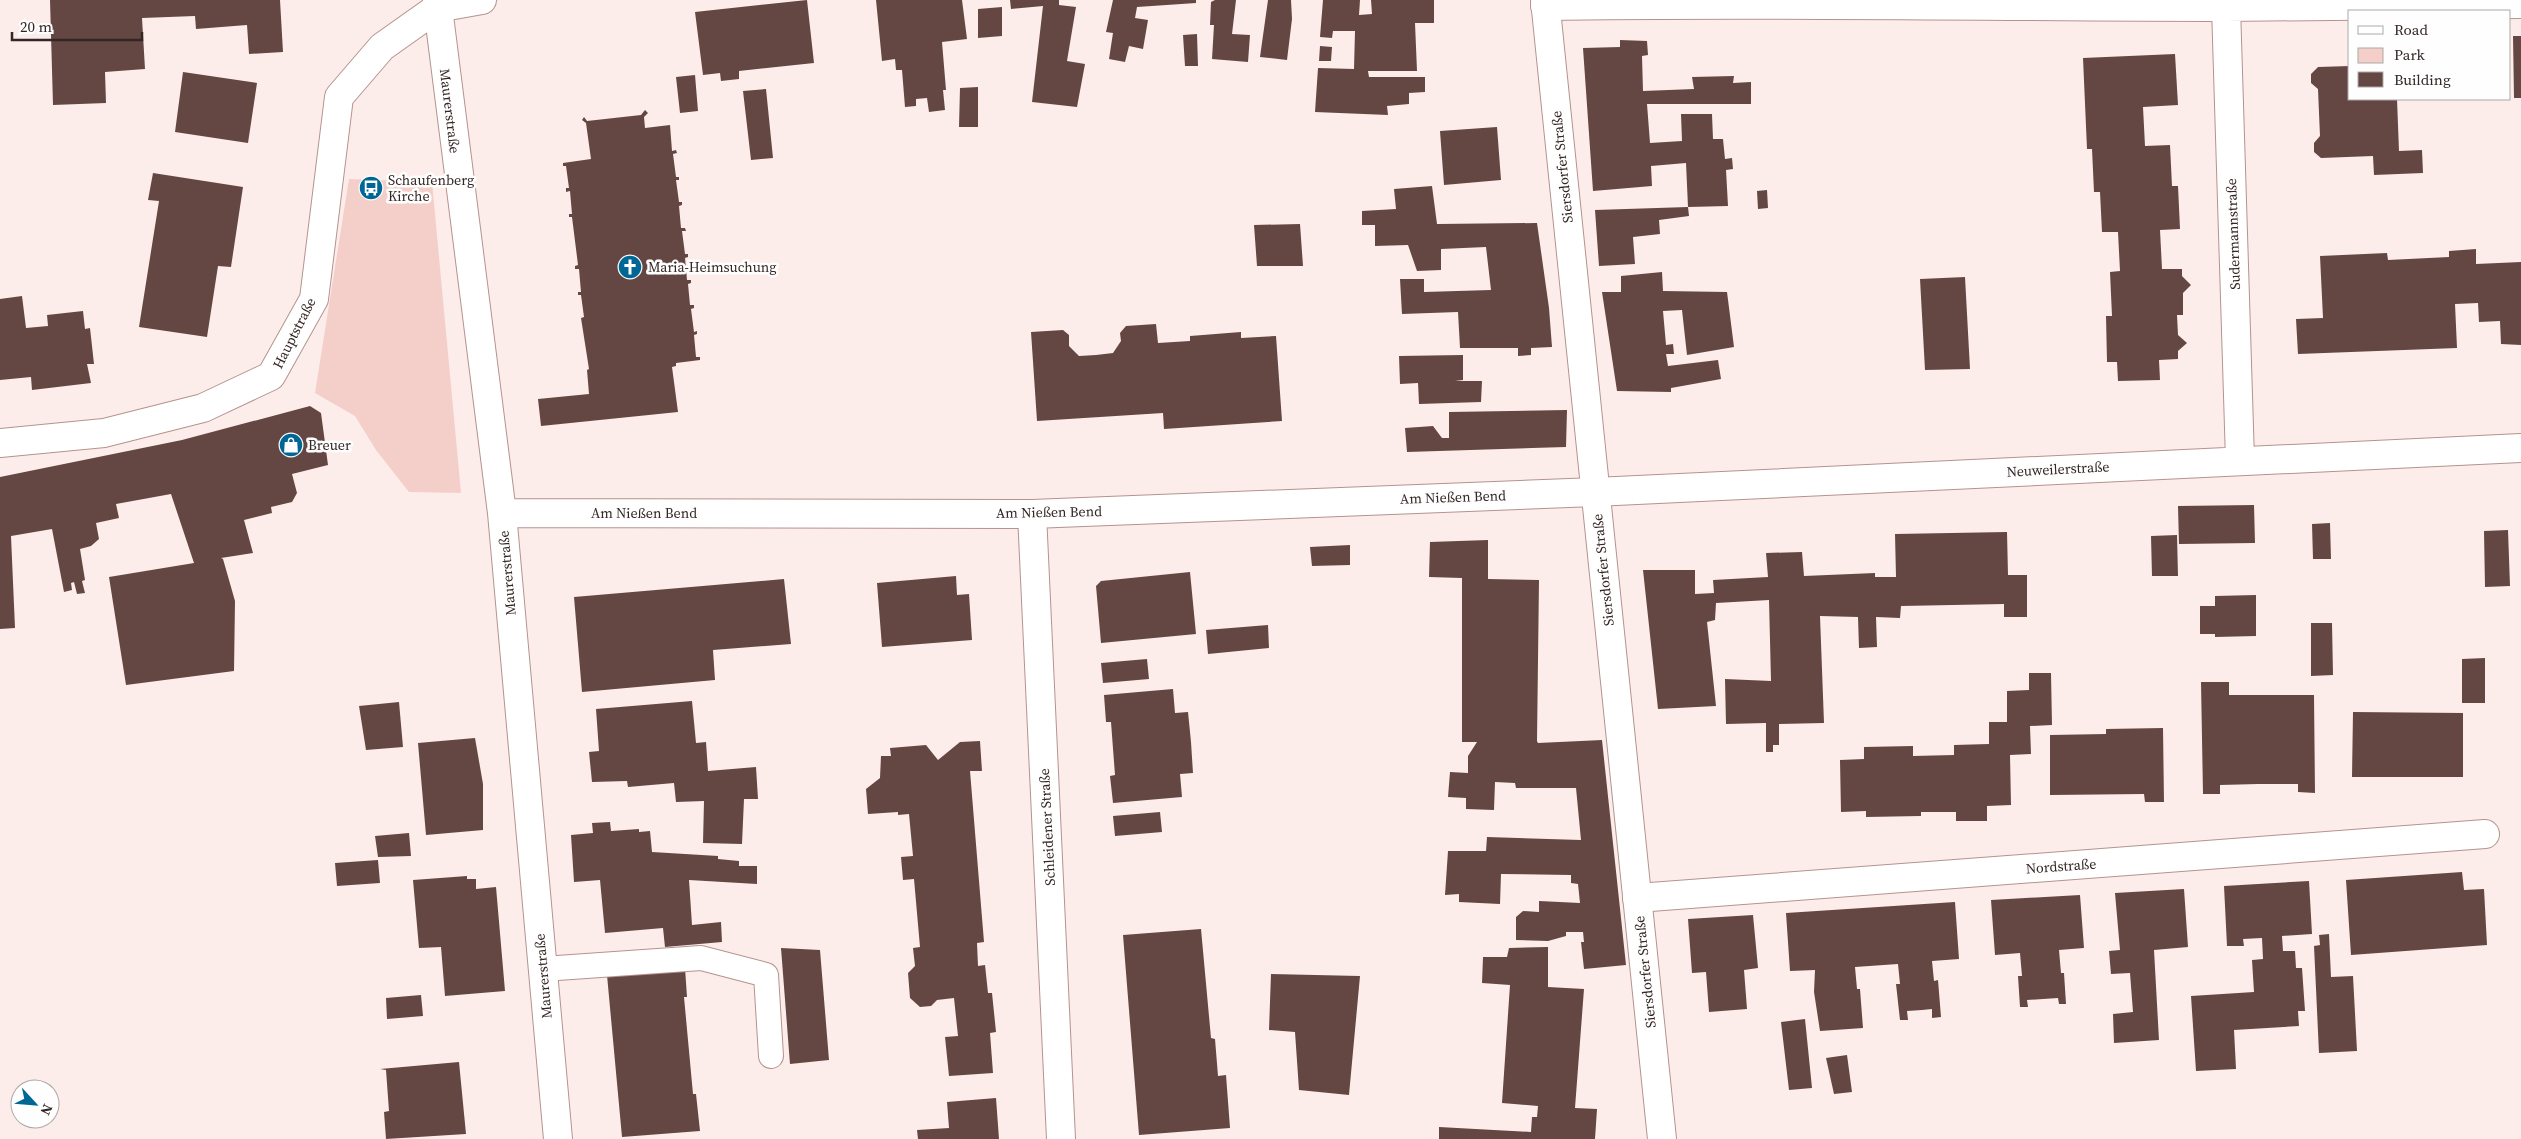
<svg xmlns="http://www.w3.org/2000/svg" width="2521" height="1139" font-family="'Source Serif 4',serif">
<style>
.green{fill:#f4cec9}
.building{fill:#644743}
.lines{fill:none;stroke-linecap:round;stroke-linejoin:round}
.service-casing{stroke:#b4938e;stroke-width:26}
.minor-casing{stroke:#b4938e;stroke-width:30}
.tertiary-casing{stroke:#b4938e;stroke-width:30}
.service{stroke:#fff;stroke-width:24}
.minor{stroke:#fff;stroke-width:28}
.tertiary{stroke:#fff;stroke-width:28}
.labels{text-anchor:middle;stroke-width:5;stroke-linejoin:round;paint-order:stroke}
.street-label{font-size:14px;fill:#332624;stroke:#fefefe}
.poi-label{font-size:14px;fill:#332624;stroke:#fefefe;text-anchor:start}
</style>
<rect width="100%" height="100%" fill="#fcedeb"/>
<path class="green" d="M349,179L432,182L461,493L409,492L376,450L355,416L315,393Z"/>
<path class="building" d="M50,0H280L283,52L249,54L247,25L196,29L195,16L142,18L145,69L105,72L106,103L53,105Z
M807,0L814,63L739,71V79L721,81L720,73L703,75L695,12Z
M876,0H962L967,39L942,42L946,90H943L945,110L929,112L927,98L916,99V106L905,107L902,70H896L895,59L882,61Z
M1010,0H1059V5L1076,7L1067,61L1085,64L1077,107L1032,102L1043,6L1011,9Z
M1113,0H1196V3L1137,7L1135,18L1148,20L1143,49L1129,46L1125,62L1109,59L1113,33L1106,32Z
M1215,0H1236L1232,34L1250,35L1248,62L1212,59L1214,25H1210L1211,2Z
M1268,0H1291L1292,19L1287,60L1260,57Z
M1323,0H1360L1359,15L1372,14L1371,0H1434V23H1415L1417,71H1368L1369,77H1425V92L1409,93V104L1387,106L1388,115L1315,112L1318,68L1354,69L1355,31H1333L1332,38L1320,37Z
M1002,7V36L978,38V9Z
M1197,34L1198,66H1185L1183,35Z
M2513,36H2521V98H2514Z
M1620,40L1647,41L1648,55L1642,56L1643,91L1694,89L1692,77L1734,76L1733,83L1751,82V104H1647L1650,143L1682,141L1681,114H1712L1713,139H1723L1725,159L1732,158L1733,169L1726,170L1728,206L1688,207L1686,163L1651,166L1652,186L1593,191L1583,48L1620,47Z
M1320,46L1332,47L1331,61H1319Z
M2175,54L2178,105L2143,107L2145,146L2170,145L2172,186H2178L2180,229L2160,230L2162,269H2182V276L2191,285L2183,293V315H2177L2178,335L2187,343L2178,351V359L2159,360L2160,380L2118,381L2117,362H2107L2106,316H2112L2110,272L2120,271L2118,232H2102L2100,192H2094L2092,149H2087L2083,58Z
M2350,66V99H2397L2399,151L2422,150L2423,173L2374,175L2373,156L2321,158L2314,152V143L2320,136L2319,113L2318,89L2311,83V74L2318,67Z
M183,72L257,83L248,143L175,132Z
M695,75L698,111L680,113L676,77Z
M978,87V127H959L960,88Z
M766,89L773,158L751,160L743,91Z
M645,110L648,113L644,117L645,128L670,125L672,151L676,150L677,153L673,154L676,177H679V180H676L679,202H682V205L679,206L681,228H685L686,231H682L685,254H688V257L685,258L687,280H691V283L688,284L690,305H694V308L691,309L694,332L697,331V334L694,335L696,357H700V360L676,363V366L672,367L678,412L541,426L538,399L589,394L587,370L589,369L581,318L584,317L581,295H578V292H581L579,269H575V266L578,265L572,217H569V214H572L570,191L566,192V188H569L566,166H563V163L591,159L586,123L582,120L584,117L587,121L641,115Z
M1497,127L1501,180L1444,185L1440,131Z
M153,173L243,187L231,267L218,266L207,337L139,327L159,201L148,200Z
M1432,186L1437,224L1537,223L1549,308L1552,347L1531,348V355L1518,356V348H1460L1458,312L1402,314L1400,279H1424V292L1491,290L1486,247L1441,249V270L1417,271L1408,245L1375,246V225H1362V211L1396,209L1394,189Z
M1767,190L1768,208L1758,209L1757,191Z
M1688,207L1689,216L1659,220L1660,234L1633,237L1635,264L1599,266L1595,210Z
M1300,224L1303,266H1257L1254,225Z
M2476,249V264L2521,262V345L2501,344L2500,321L2479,322L2478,303L2455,304L2457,348L2298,354L2296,319L2323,318L2320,256L2387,253L2388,260L2449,257V251Z
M1662,272L1663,291L1727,292L1734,347L1687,355L1682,310L1663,311L1666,345L1673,344L1674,354H1666L1668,366L1718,360L1721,379L1671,388V392L1617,391L1602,292H1621V276Z
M1965,277L1970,369L1925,370L1920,279Z
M22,296L26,328L48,326L47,315L83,311L85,329L90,328L94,364H87L91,383L32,390L31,377L0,380V299Z
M1156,324L1158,343L1190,341V336L1241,332V338L1276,336L1282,421L1164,429L1163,413L1037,421L1031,332L1063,330L1069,335V346L1079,356L1096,355L1113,353L1121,341L1120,333L1126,326Z
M1463,355V380L1455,381H1482L1481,402L1419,404L1418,383L1400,384L1399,356Z
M310,406L321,413L328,465L292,474L297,493L292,502L271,507L272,513L244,520L253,553L221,558L223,559L235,601L234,671L126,685L109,577L194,563L171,494L116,504L119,518L96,523L99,539L91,546L80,549L85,580L82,581L85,593L77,594L74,582L71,583L72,590L64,592L52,529L11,536L15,628L0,629V477L182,440Z
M1567,410L1566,447L1407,452L1405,428L1433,426L1442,438H1449V412Z
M2254,505L2255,543L2179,544L2178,506Z
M2330,523L2331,559H2313L2312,524Z
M2508,530L2510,586L2485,587L2484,531Z
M2007,532L2008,575H2027V617H2004V604L1901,606L1900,618L1876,617L1877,647L1859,648L1858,617L1820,616L1824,723L1779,724V745H1773V752H1766V723L1726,724L1725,679L1771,681L1769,600L1716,603L1715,620L1707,622L1716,706L1658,709L1643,570H1695V594L1714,593L1713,580L1768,577L1766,553L1802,552L1804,576L1875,573V577H1896L1895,534Z
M2177,535L2178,576H2152L2151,536Z
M1488,540V579L1539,580L1537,741L1538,743L1602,740L1626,965L1584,969L1581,942H1584L1583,932H1566V936L1548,941L1516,940V917L1523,911L1539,912V901L1580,903L1578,884L1571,883V875L1501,874L1500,904L1459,902V894L1445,895L1448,851H1486L1487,837L1581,840L1576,788H1516L1515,783L1495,782L1494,810L1466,809V798L1448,797L1450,772L1468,773V756L1477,742H1462V578L1429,577L1430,542Z
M1350,545V565L1312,566L1310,547Z
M1190,572L1196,634L1101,643L1096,586L1101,581Z
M956,576L957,595L969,594L972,640L882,647L877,583Z
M784,579L791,644L713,650L715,680L582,692L574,597Z
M2256,595V636L2215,637V634H2200V606H2215V596Z
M2311,623H2332L2333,675L2311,676Z
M1268,625L1269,648L1208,654L1206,630Z
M2485,658V703H2462V659Z
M1147,659L1149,679L1103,683L1101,663Z
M2029,673H2051L2052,725L2030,726L2031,754L2010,755L2011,805L1987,806V821H1956V812H1921V816L1866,817V811L1841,812L1840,760L1864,759V747L1913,746V756L1954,755V745L1989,744V722H2007V691L2029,690Z
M2201,682H2229V695H2314L2315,793L2298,792V784H2258L2220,785V794H2203Z
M1173,689L1175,713L1188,712L1191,742L1193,773L1180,774L1182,797L1113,803L1110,776L1115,775L1111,722H1106L1104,695Z
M692,701L696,743L706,742L708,771L756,767L758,799H744L742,844L703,843L704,801L676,802L674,783L628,787L627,781L592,782L589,752L599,751L596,709Z
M399,702L403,747L366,750L359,706Z
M2353,712L2463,713V777H2352Z
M2163,728L2164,802H2145L2144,794L2050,795V735L2106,734V729Z
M475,738L483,784V830L426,835L418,743Z
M980,741L982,771H970L984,942L977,943L978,966L985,965L988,993H992L996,1032L990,1033L993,1073L949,1076L945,1037L958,1036L954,998L937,1000L931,1006L920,1007L910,998L908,973L915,966L913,948L920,947L914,879L903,880L901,857L913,856L909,814L898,815V812L868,814L866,789L880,778L881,756H891L890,748L926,745L938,760L960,742Z
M1160,812L1162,832L1115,836L1113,816Z
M610,822L611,831L639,829V832L650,831L652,852L718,856V859L739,861V866H757V884L689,880L692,925L721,922L722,942L665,947L663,928L605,933L600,880L574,882L571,835L593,833L592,823Z
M409,833L411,856L378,857L375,836Z
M378,860L380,883L337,886L335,863Z
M2462,872L2464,890L2484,889L2487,945L2351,955L2346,880Z
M467,876V879H476V889L496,887L505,991L445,996L441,947L419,948L413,880Z
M2309,881L2312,934L2282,936L2283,951H2295L2296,968H2302L2305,1011H2298L2299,1026L2234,1030L2236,1069L2196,1071L2191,996L2254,992L2252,960L2263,959L2262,938L2243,939L2244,946H2227L2224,886Z
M2184,889L2188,947L2154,950L2159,1040L2114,1043L2113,1014L2133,1012L2130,973L2111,974L2109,951L2120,950L2115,893Z
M2080,895L2084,948L2059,950L2061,973H2064L2066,1004H2059L2058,998L2043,999L2027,1000L2028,1007H2020L2018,976H2022L2020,953L1995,955L1991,900Z
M1955,902L1959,959L1932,961L1934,981L1938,980L1941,1017L1932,1018V1009L1922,1010L1907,1011L1908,1020H1900L1896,984H1900L1898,964L1855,967L1857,989H1860L1863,1028L1820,1031L1814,992L1815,970L1790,971L1786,913Z
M1753,915L1758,968L1744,970L1747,1009L1709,1012L1706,972L1692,973L1688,919Z
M1201,929L1211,1038L1215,1039L1218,1076L1226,1075L1230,1128L1139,1135L1123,935Z
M2329,934L2331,977L2353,976L2357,1051L2319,1053L2314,946L2320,945L2319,935Z
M1548,947V987L1584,989L1575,1108L1597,1109L1595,1139H1439V1127L1531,1132L1532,1117H1537L1538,1106L1502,1103L1510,985L1482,983L1483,957H1507L1509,948Z
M781,948L820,950L829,1060L790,1064Z
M685,968L687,997H684L693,1094H696L700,1131L622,1137L607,975Z
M1271,974L1360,976L1349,1095L1299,1090L1295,1032L1269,1030Z
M421,995L423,1016L387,1019L386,998Z
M1805,1019L1812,1088L1789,1090L1781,1022Z
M1847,1055L1852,1092L1834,1094L1826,1058Z
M459,1062L466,1134L386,1139L384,1112L389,1111L386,1070L380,1069Z
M996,1098L999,1139H918L917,1130L949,1128L947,1102Z"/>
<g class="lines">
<g class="service-casing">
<path id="service" d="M543,969L701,958L766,975L771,1056"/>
</g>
<g class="minor-casing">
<path id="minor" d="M437,0L502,513L558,1139
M1545,6C1772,2 1999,7 2226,7L2240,460
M2226,7L2521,4
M0,443L104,433L203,408L271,376L314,299L339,97L382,47L437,8L482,0
M502,513L1032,514L1595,492L2521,448
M1032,514L1061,1139
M1637,898L2485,834"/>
</g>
<g class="tertiary-casing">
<path id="tertiary" d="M1545,0L1662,1139"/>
</g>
<use href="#service" class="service"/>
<use href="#minor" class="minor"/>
<use href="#tertiary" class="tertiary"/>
</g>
<defs>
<g id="bus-disc" transform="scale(1.25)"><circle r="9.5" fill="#006795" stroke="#fefefe"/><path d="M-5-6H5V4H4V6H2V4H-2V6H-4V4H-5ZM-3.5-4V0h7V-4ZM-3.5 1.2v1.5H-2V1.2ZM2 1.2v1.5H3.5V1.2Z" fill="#fff"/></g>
<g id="church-disc" transform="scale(1.25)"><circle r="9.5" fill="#006795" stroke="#fefefe"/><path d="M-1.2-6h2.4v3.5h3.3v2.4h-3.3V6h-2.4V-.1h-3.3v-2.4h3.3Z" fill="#fff"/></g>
<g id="shop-disc" transform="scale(1.25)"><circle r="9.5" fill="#006795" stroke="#fefefe"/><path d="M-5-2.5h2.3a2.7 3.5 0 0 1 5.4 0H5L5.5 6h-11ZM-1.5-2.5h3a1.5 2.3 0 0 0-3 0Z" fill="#fff"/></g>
</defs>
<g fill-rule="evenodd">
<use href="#bus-disc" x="371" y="188"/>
<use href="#church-disc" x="630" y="267"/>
<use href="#shop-disc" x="291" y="445"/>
</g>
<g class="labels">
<g class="street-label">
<text transform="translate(450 111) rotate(83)" y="5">Maurerstraße</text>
<text transform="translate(1562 167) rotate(-96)" y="5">Siersdorfer Straße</text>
<text transform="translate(2233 234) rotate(-92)" y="5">Sudermannstraße</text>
<text transform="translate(294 333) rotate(-63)" y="5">Hauptstraße</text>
<text transform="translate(2058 469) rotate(-3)" y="5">Neuweilerstraße</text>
<text transform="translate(1453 497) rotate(-2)" y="5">Am Nießen Bend</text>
<text transform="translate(1049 512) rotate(-1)" y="5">Am Nießen Bend</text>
<text x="644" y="518">Am Nießen Bend</text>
<text transform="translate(1603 570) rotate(-96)" y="5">Siersdorfer Straße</text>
<text transform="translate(507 573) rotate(-95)" y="5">Maurerstraße</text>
<text transform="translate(1047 827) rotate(-93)" y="5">Schleidener Straße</text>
<text transform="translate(2061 866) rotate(-4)" y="5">Nordstraße</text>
<text transform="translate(1645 972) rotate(-96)" y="5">Siersdorfer Straße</text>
<text transform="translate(543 976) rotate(-95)" y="5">Maurerstraße</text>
</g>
<g class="poi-label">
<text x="388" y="185">Schaufenberg<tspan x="388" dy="16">Kirche</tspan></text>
<text x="648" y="272">Maria-Heimsuchung</text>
<text x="308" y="450">Breuer</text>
</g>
</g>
<rect x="2348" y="10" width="162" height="90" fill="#fefefe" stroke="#ada8a7"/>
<rect x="2358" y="26" width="25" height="8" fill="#ffffff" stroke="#ada8a7"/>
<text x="2394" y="35" font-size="15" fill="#332624">Road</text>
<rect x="2358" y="48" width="25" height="15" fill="#f4cec9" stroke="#ada8a7"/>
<text x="2394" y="60" font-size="15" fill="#332624">Park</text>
<rect x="2358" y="72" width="25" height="15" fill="#644743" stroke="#ada8a7"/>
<text x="2394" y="85" font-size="15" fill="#332624">Building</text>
<g transform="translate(35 1104) rotate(116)"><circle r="24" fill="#fefefe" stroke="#ada8a7"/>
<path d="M0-4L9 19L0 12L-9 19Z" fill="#006795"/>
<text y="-8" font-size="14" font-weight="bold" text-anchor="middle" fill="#332624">N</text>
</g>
<path d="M12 32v8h130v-8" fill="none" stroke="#332624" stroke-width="2.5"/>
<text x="20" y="32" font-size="15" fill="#332624" stroke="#fefefe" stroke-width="4" paint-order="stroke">20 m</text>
</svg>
